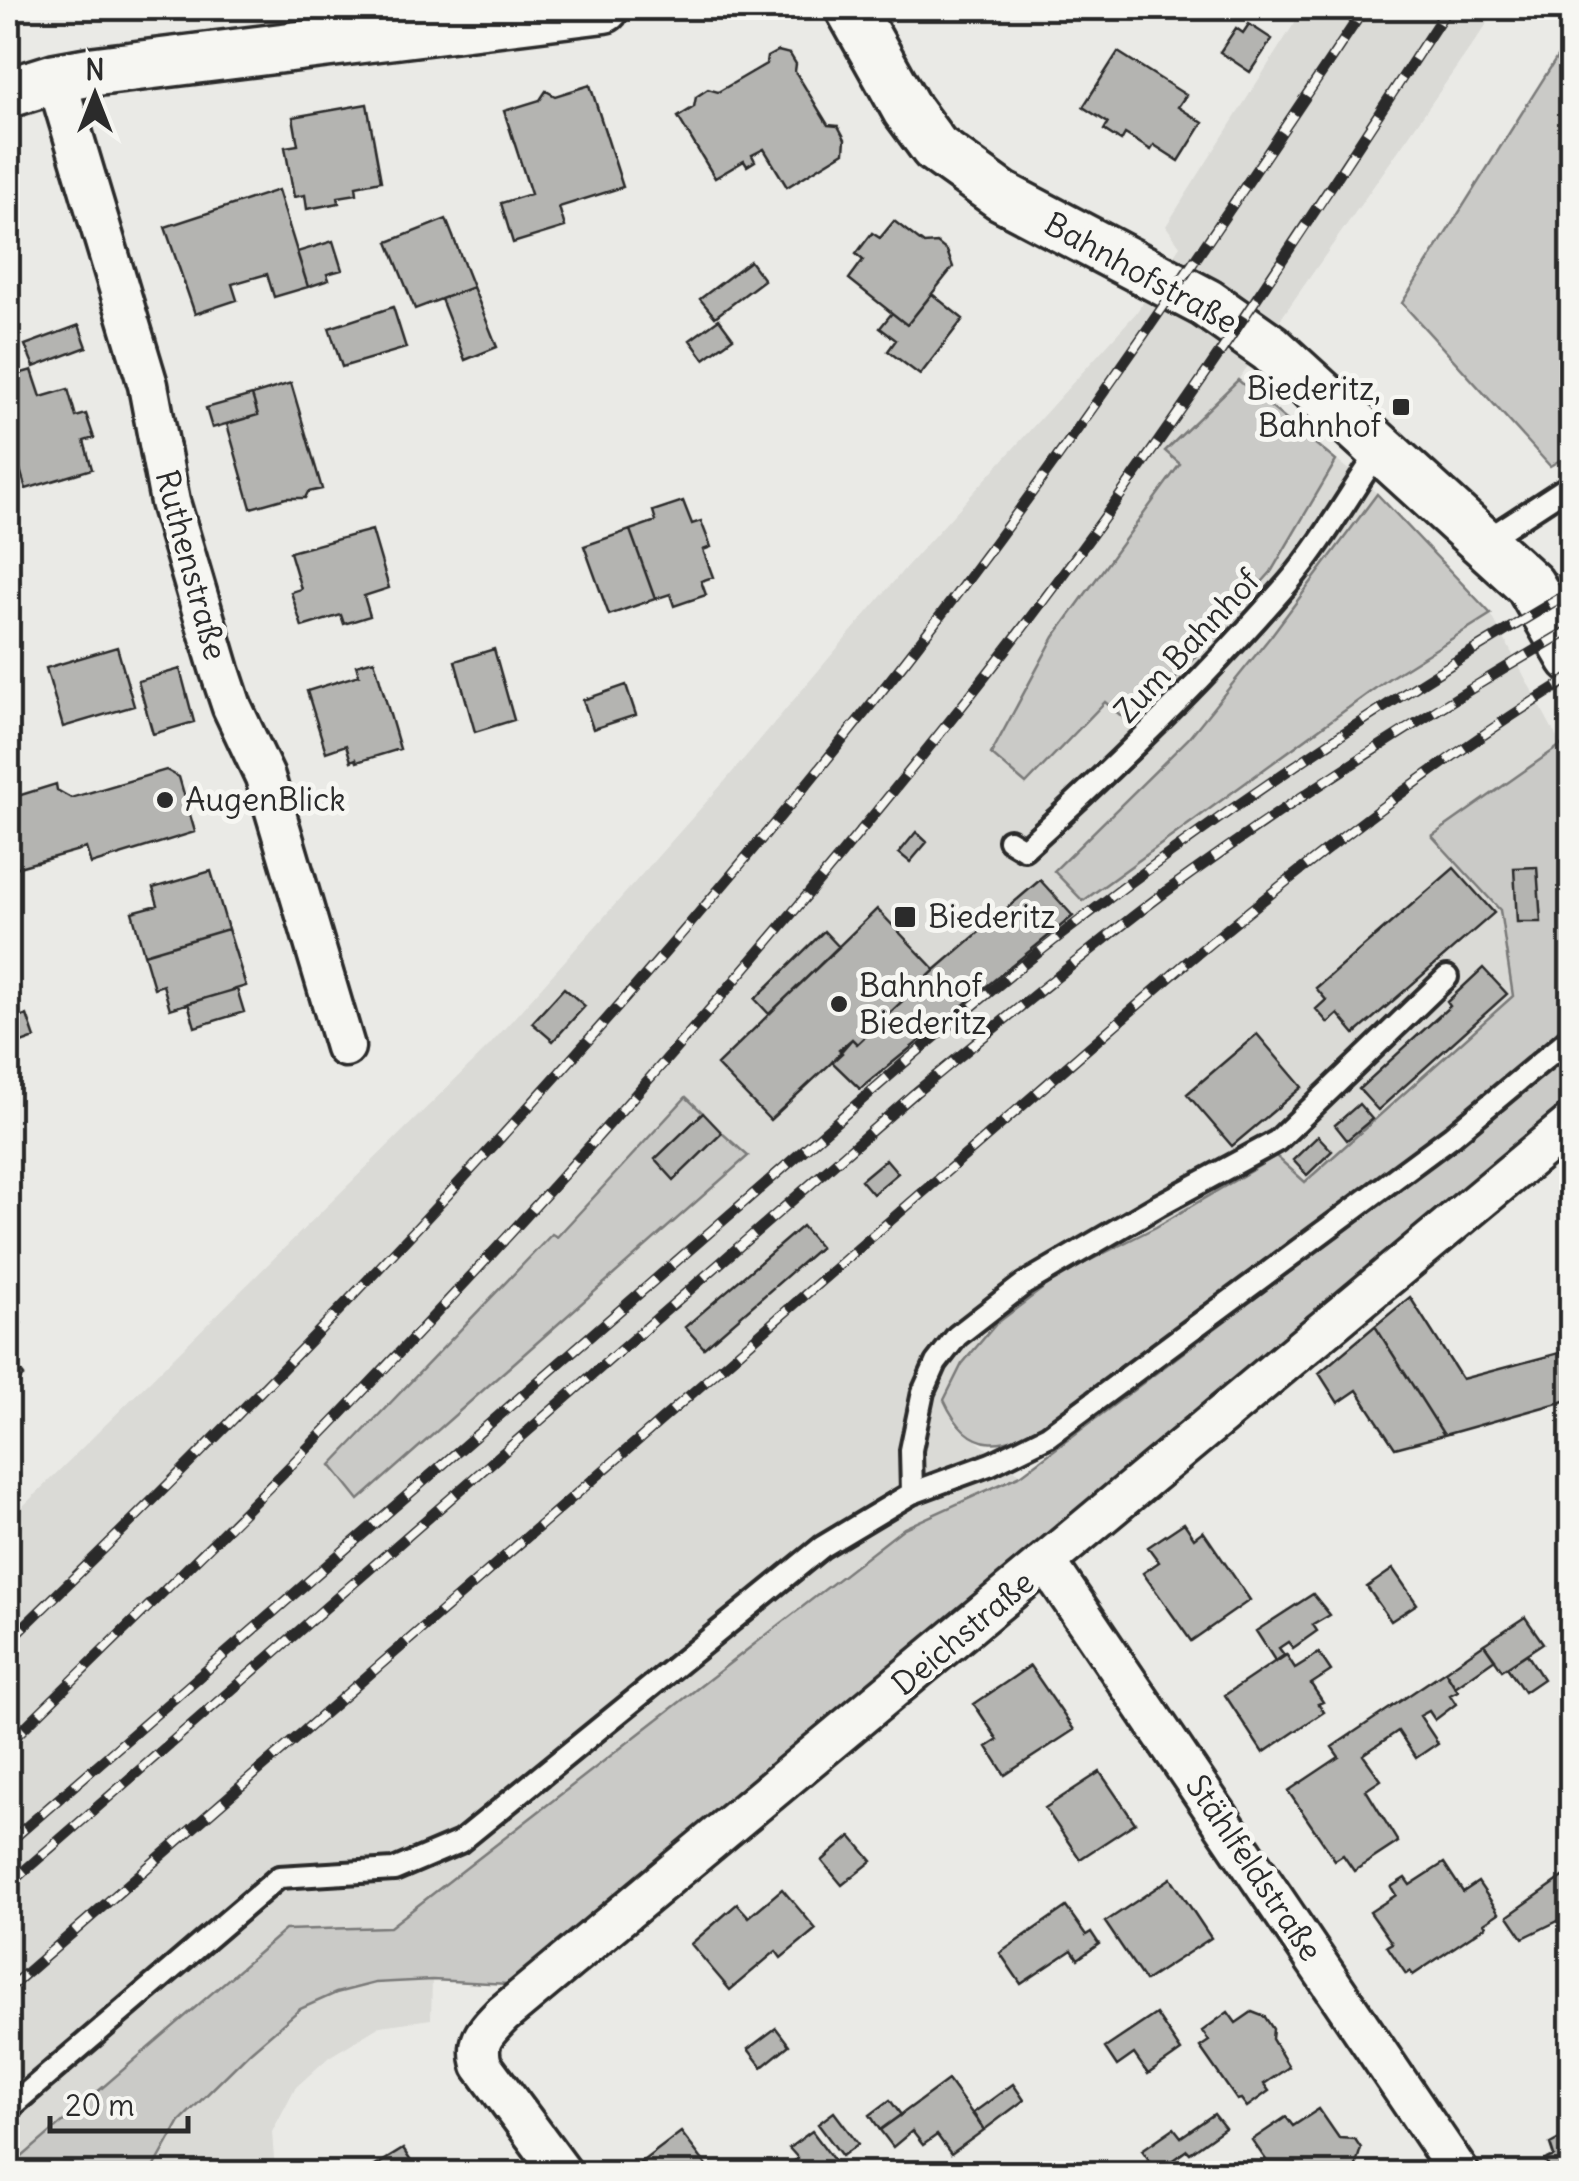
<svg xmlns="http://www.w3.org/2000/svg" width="1579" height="2181" font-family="Delius,sans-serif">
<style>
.built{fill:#dadad6}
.green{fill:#cacac7;stroke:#7a7a79;stroke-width:2.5}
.building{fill:#b4b4b1;stroke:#2b2b2b;stroke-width:2.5}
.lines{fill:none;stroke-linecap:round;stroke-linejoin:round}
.service-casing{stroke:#2b2b2b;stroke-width:28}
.minor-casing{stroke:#2b2b2b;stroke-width:45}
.tertiary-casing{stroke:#2b2b2b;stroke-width:55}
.service{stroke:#f6f6f2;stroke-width:20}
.minor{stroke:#f6f6f2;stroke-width:38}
.tertiary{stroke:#f6f6f2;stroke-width:48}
.rail-casing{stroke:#2b2b2b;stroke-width:11}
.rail{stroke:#f6f6f2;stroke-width:8;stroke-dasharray:22;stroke-linecap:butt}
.poi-dot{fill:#2b2b2b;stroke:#f6f6f2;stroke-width:4}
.labels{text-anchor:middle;stroke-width:10;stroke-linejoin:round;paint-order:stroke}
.street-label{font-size:32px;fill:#2b2b2b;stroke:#f6f6f2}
.poi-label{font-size:32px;fill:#2b2b2b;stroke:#f6f6f2;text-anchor:start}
</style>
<rect width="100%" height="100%" fill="#eaeae6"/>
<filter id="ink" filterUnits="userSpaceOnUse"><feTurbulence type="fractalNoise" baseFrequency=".01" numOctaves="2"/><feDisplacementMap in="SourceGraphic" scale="20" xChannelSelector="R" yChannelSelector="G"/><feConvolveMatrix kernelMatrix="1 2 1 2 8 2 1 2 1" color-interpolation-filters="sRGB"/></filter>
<g filter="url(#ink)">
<path class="built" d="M1304,8H1498L1238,380L1378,494L1491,614L1561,745L1432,836L1500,910L1513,995L1305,1182L1156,1227L1059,1276L944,1400L955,1424L1021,1475L904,1528L390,1927L285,1930L8,2169V1521L489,1046L725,781L906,567L1136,313L1180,246L1166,226Z
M432,1980L431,2019L380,2026L329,2057L295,2088L272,2132L275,2173L151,2174L180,2121L250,2052L300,2009L336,1993L375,1983Z"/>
<path class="green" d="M1571,35L1572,453L1550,466L1402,303Z
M1238,380L1336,461L1271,572L1133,726L1105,702L1026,784L991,754L1054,637L1180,464L1165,451Z
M1377,494L1491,614L1388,679L1083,901L1054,871L1188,739L1271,636Z
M1561,745L1572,764L1570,1019L1500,1087L1446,1131L1053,1422C1004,1447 971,1459 944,1400L962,1364L996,1324L1059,1276L1156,1227L1276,1156L1305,1182L1513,996L1500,910L1432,836Z
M1571,1050V1098L1568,1102L508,1984L432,1980L375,1983L336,1993L300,2009L250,2052L180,2121L151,2173L8,2174V2169L285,1930L390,1927L904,1528L1021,1475L1491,1120Z
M686,1097L703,1113L656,1159L674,1179L722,1133L748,1156L359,1500L331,1465L552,1234L557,1237Z"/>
<path class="building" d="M1249,24L1272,39L1250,72L1220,52L1236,28L1243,33Z
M778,51L790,54L796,64L795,71L828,125L838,126L845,139L844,152L787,187L764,149L752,155L755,161L747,166L744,161L715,178L678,117L694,107L696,97L708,89L718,92L766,64L767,57Z
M1118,52L1186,95L1178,107L1203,123L1179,161L1154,145L1151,150L1125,134L1121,141L1104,130L1108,123L1083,107Z
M590,85L623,187L559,207L565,227L513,243L501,203L531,194L504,111L540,100L546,91L555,96Z
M367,104L381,181L356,186L357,194L338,197L339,203L307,209L305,195L294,197L285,147L298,145L293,117Z
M278,190L308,287L274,297L267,274L232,284L237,300L195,314L165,227Z
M446,219L473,287L415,309L388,242Z
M894,221L924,244L937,243L947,251L953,267L907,325L849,279L863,260L856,254L872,233L880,238Z
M333,241L342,270L327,274L329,280L308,287L297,252Z
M750,261L764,280L715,317L700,299Z
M473,287L497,347L465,360L441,299Z
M932,294L963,319L920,375L888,351L896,340L880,328L892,313L907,325Z
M393,307L406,348L342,367L329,328Z
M719,319L733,338L704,359L690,340Z
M79,325L87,347L34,367L25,345Z
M32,370L41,397L68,389L76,417L86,414L94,438L84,441L92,469L26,489L18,463L8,462V377Z
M291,383L322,489L308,492L305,498H286L251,508L227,424L258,415L252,395Z
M252,395L258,415L212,428L206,408Z
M683,501L692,524L701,521L711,547L703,550L713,577L701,581L706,595L674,606L670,594L655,599L630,530L656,521L653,511Z
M372,530L389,588L364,596L370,616L344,624L341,615L302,627L291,592L301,589L290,552Z
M630,530L655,599L609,615L584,546Z
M117,647L134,706L63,727L46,668Z
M494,649L514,720L475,732L455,661Z
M374,660L400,749L357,762L356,759L351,761L346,745L326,752L307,691L359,675L356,665Z
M180,669L194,722L153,734L138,681Z
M626,685L636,715L593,729L583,700Z
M166,770L179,777L195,832L91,864L86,848L8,870V799L56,784L57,790L71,798Z
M916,832L927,842L910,862L899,853Z
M1537,867L1541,922H1517L1514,868Z
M1454,868L1494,913L1355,1034L1338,1014L1328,1023L1316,1009L1326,1000L1316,988Z
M211,871L228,929L144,954L132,912L158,905L153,888Z
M1040,880L1073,916L860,1089L832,1062L852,1039L857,1044L935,970Z
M877,909L935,970L857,1044L852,1039L839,1050L842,1053L770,1120L717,1065Z
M228,929L246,986L170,1009L163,985L154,988L144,954Z
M824,931L839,947L769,1014L755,999Z
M1483,968L1507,994L1378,1110L1359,1089L1450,1006L1447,1002Z
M564,988L585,1006L553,1041L532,1023Z
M237,989L244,1012L195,1027L188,1003Z
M27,1015L35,1038L16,1045L8,1022Z
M1257,1034L1302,1087L1232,1146L1187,1094Z
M1359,1104L1372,1119L1347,1140L1335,1125Z
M703,1113L722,1133L674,1180L655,1159Z
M1318,1136L1332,1151L1307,1175L1293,1160Z
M886,1159L898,1173L873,1194L861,1180Z
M802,1226L820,1247L704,1348L685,1327Z
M1410,1297L1462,1379L1563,1352L1572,1384V1399L1444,1435L1375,1326Z
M8,1306L21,1323L8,1334Z
M1375,1326L1444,1435L1395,1448L1357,1390L1338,1403L1319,1373Z
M8,1355L24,1376L8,1389Z
M1184,1523L1194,1538L1203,1531L1250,1600L1191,1641L1143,1573L1159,1562L1148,1547Z
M1393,1569L1417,1604L1391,1621L1367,1587Z
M1313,1594L1330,1615L1313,1625L1317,1631L1293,1648L1288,1642L1279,1648L1285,1656L1276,1662L1256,1631Z
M1525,1617L1543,1643L1502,1670L1484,1644Z
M1484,1644L1495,1659L1455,1687L1445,1671Z
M1319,1653L1331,1671L1311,1684L1323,1702L1318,1704L1324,1712L1263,1753L1225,1695L1286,1654L1295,1668Z
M1527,1654L1543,1679L1524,1692L1507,1667Z
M1030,1666L1074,1730L1005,1775L987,1747L998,1740L974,1704Z
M1445,1671L1458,1691L1450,1695L1456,1704L1435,1720L1429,1711L1420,1716L1438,1743L1416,1758L1398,1731L1363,1755L1381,1780L1366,1790L1398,1842L1354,1871L1343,1855L1335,1860L1288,1791L1339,1757L1332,1747Z
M1100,1772L1135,1823L1080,1859L1045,1808Z
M851,1836L872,1861L842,1885L822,1861Z
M1444,1863L1463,1892L1478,1882L1499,1913L1484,1923L1486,1926L1413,1975L1410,1971L1406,1974L1387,1946L1392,1943L1370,1912L1396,1895L1391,1887L1405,1878L1410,1885Z
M1566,1875L1572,1883V1914L1523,1938L1508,1916Z
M1171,1878L1211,1938L1145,1981L1105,1922Z
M782,1889L816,1929L781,1958L776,1951L730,1990L691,1944L737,1904L749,1917Z
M1066,1907L1086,1935L1091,1932L1099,1944L1078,1959L1072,1950L1021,1984L1000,1953Z
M1228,2012L1236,2023L1252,2012L1265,2017L1273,2029L1272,2039L1289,2067L1264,2084L1269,2091L1247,2107L1241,2099L1237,2100L1200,2047L1209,2041L1202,2031Z
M1156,2014L1181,2051L1148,2074L1134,2054L1117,2066L1105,2048Z
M776,2028L789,2045L762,2067L748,2049Z
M948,2080L984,2130L951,2154L937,2135L923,2145L912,2131L893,2147L880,2130Z
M1013,2084L1024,2100L984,2130L973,2113Z
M890,2100L901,2115L880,2130L870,2115Z
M1319,2109L1339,2138L1355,2139L1361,2148L1356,2164L1361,2174H1251L1249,2171L1266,2160L1252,2140L1286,2117L1293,2126Z
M834,2112L858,2144L842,2156L818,2124Z
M1214,2114L1225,2128L1190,2153L1187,2150L1157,2171L1142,2150L1174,2128L1181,2137Z
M812,2131L836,2163L823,2174H778L798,2158L789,2148Z
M681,2132L713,2174H649L640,2163Z
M1572,2132V2174H1547L1549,2167L1545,2160L1554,2156L1550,2144Z
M403,2149L412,2163L396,2174H376L372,2168Z"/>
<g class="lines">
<g class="service-casing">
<path id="service" d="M1483,542L1572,484
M1009,840L1024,849C1117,765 1207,677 1289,582C1323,542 1350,493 1380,450
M912,1493L911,1450L923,1392L936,1363L957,1336L1024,1284L1159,1205L1277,1141L1447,977
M8,2109L279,1877L394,1870L460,1842L822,1547L912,1493L991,1464L1048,1436L1452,1136L1572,1036"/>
</g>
<g class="minor-casing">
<path id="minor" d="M56,78L148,385L170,502L220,671L232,707L265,777L345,1047
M1047,1563L1460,2174
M563,2174L482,2065C475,2040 486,2032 502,2015L1572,1123"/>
</g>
<g class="tertiary-casing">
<path id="tertiary" d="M850,8L907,110L935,148L1002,196L1206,303L1270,348L1530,585L1572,658
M8,93L56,78L89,72L604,8"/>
</g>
<use href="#service" class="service"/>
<use href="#minor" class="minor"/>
<use href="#tertiary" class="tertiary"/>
<g class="rail-casing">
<path id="rail" d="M8,1642C326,1335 630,1012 903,664C1068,453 1216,230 1365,8
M8,1744C118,1635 231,1528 339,1416C557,1189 765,953 961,707C1138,485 1293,245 1448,8
M8,1843L912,1056C963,1014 1014,971 1066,931C1227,807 1397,694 1572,591
M8,1885L915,1093C997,1026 1079,957 1164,893C1295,797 1432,711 1572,628
M8,1989L1186,963C1309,861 1435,762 1572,677"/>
</g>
<use href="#rail" class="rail"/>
</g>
</g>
<g class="poi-dot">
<rect x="1391" y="397" width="20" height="20" rx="5"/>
<circle cx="165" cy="800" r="10"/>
<rect x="893" y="905" width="24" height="24" rx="5"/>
<circle cx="839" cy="1004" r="10"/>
</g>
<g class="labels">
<g class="street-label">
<text transform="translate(1141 273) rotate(29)" y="11">Bahnhofstraße</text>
<text transform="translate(191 565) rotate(75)" y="11">Ruthenstraße</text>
<text transform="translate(1187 646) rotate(-47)" y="11">Zum Bahnhof</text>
<text transform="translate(963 1633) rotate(-40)" y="11">Deichstraße</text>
<text transform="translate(1254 1868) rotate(56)" y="11">Stählfeldstraße</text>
</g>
<g class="poi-label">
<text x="1381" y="400" text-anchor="end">Biederitz,<tspan x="1381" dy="37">Bahnhof</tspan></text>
<text x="185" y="811">AugenBlick</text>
<text x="928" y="928">Biederitz</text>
<text x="859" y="997">Bahnhof<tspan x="859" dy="37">Biederitz</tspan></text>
</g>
</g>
<rect width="1579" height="2181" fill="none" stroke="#f6f6f2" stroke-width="40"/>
<rect x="20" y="20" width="1539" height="2141" fill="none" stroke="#2b2b2b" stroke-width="4" filter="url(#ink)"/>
<g transform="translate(95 95)" stroke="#f6f6f2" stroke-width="8" paint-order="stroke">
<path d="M0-8L18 38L0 25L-18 38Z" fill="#2b2b2b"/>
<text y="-15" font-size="28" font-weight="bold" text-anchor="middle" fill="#2b2b2b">N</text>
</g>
<path d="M50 2116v15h138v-15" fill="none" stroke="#2b2b2b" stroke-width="5"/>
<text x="65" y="2116" font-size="30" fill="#2b2b2b" stroke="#f6f6f2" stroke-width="8" paint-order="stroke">20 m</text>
</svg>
